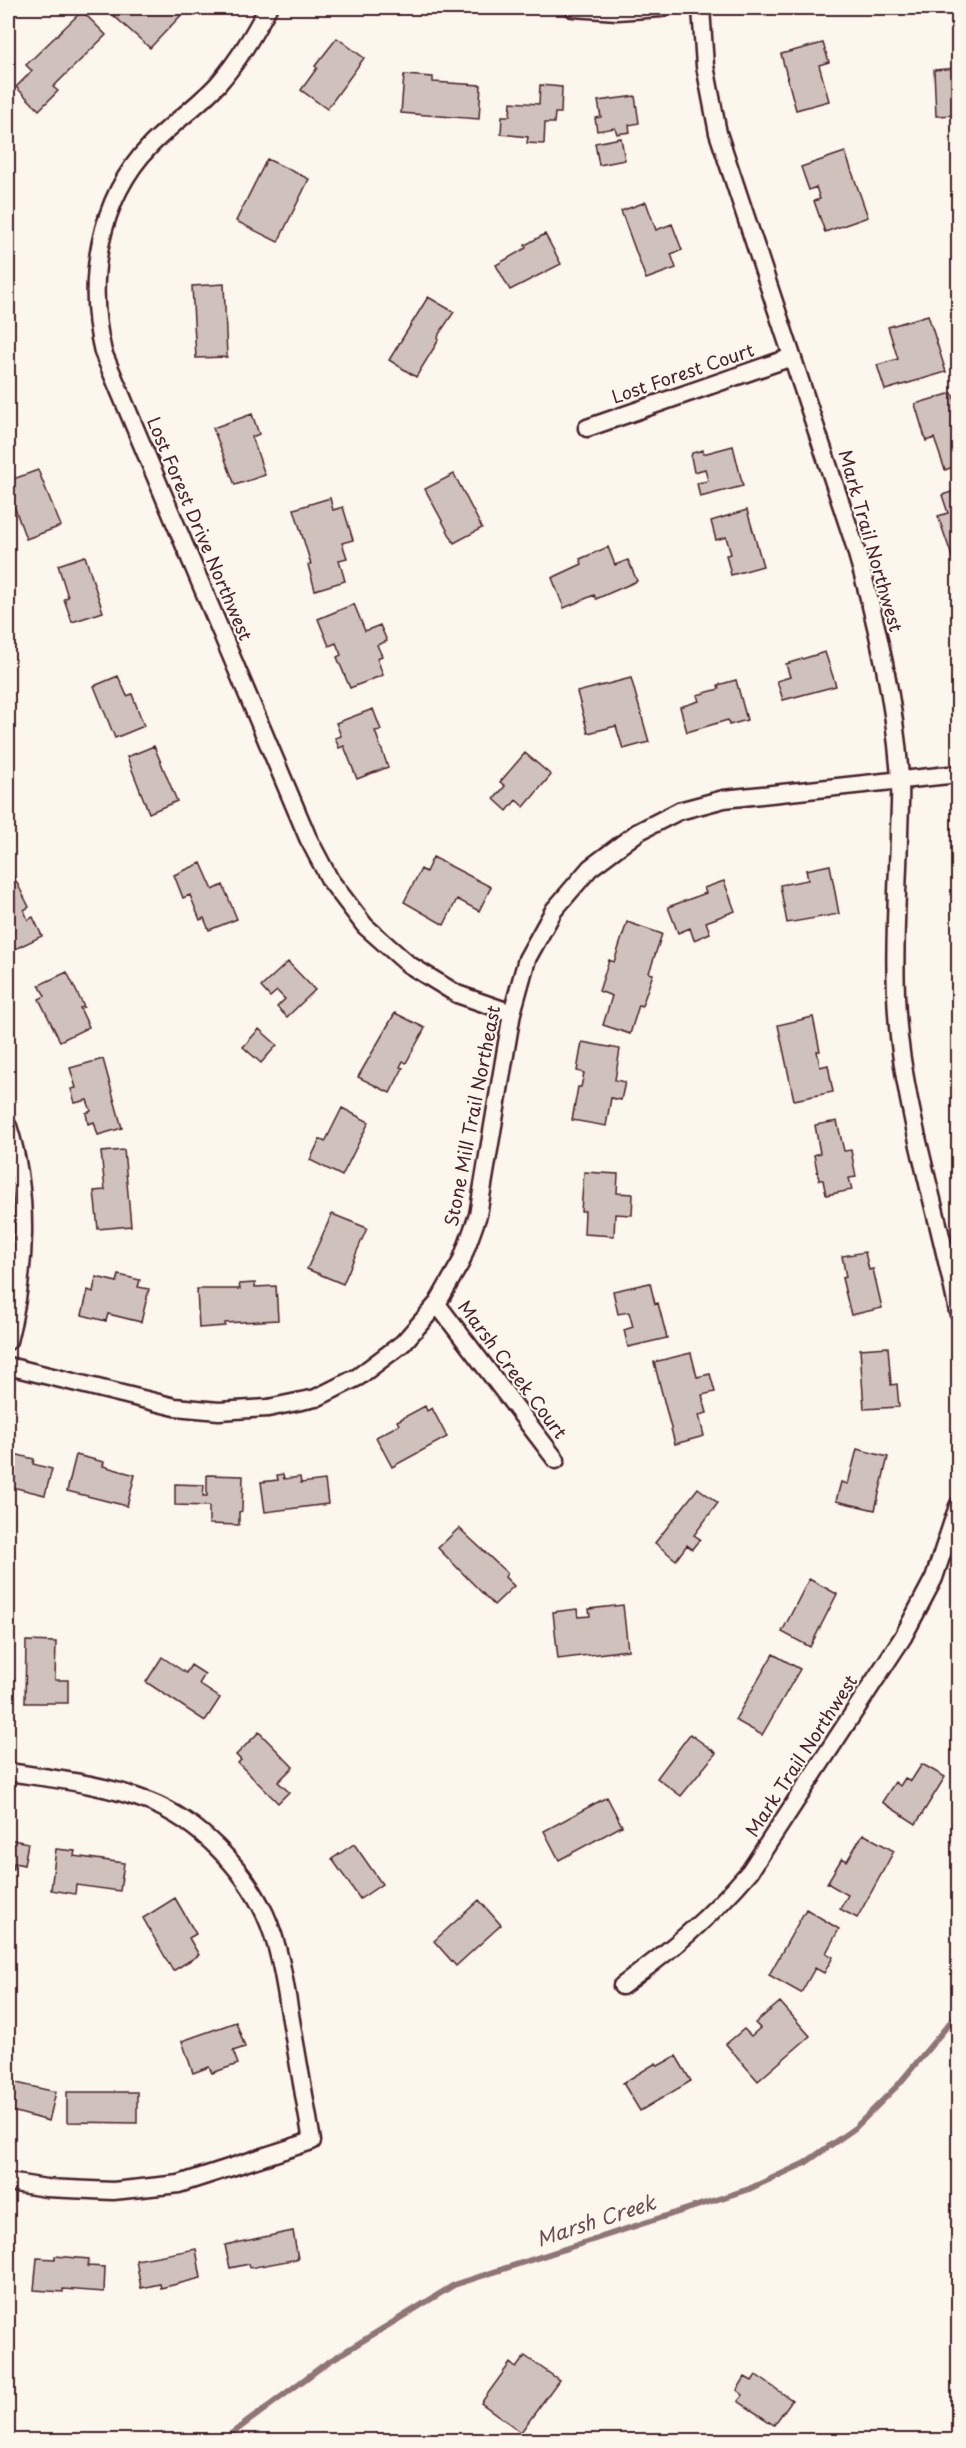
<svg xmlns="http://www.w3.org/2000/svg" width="966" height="2448" font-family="'Playpen Sans',sans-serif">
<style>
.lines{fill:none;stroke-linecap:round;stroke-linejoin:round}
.stream{stroke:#907477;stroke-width:6}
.building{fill:#cfc2bc;stroke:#4a1f2b;stroke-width:1.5}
.minor-casing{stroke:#4a1f2b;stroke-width:21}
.minor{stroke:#fbf7ec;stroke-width:16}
.labels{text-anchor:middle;stroke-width:4.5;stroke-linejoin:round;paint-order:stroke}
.street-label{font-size:18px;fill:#4a1f2b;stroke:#fbf7ec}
.water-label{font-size:20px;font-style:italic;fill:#6d4a51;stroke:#fbf7ec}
</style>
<rect width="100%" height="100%" fill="#fbf7ec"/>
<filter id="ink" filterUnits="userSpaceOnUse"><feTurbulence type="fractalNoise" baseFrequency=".0167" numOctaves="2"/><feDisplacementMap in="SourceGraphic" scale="12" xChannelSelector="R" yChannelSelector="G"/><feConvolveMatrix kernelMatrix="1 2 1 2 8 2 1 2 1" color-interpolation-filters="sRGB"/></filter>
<g filter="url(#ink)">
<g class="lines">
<path class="stream" d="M223,2440L328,2362L454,2285L749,2189L805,2163L855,2128L899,2084L958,2013"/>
</g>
<path class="building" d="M105,8H181L185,11L150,48Z
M82,11L106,35L53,87L58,91L39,110L16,87L32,71L26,65Z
M337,38L364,58L327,109L301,90L317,68L315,66Z
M823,43L829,62L819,65L829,101L796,110L781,54Z
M958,68V115L936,116L934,70Z
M404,75L433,77V82L481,85L479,119L401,113Z
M540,85L562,87L561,113H555L554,123H545L544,144L527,143L528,137L501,134L502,116H510L511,102L539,104Z
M635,96L639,123L629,125L630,132L617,134L615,128L597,131L595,118L601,117L598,101Z
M621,138L625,160L599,165L595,143Z
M845,152L868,217L825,232L814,201L820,199L816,187L809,190L801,167Z
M267,159L309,179L278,242L236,221Z
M646,202L656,230L672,224L682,250L671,254L676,268L646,279L621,211Z
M545,234L561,264L510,290L496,265L526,248L525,245Z
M224,284L227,357L196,358L192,286Z
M428,297L454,312L439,334L437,343L416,377L389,360Z
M928,315L946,372L885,390L877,365L898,359L888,327Z
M952,393L958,408V465L945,470L934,438L926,441L915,404Z
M252,414L259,434L252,437L265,475L235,485L213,428Z
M733,446L743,486L700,497L697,483L708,481L705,469L694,472L691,457L692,453L703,450V454Z
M38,470L61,526L26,539L8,489V481Z
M454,474L482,528L454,543L425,489Z
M958,490V567L956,568L938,516L948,513L942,495Z
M330,498L333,510L343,507L353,540L342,543L347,558L339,560L345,581L315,590L308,565L311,564L294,509Z
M747,510L763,566L731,575L726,555L731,554L726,537L716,540L711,521Z
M608,547L615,565L628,560L637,581L596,599L594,595L564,608L552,578L582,564L580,559Z
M85,556L103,612L72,622L64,599L68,597L58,565Z
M354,604L365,631L380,625L387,641L377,645L382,656L377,658L383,675L350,688L337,657L341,655L336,643L329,646L318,619Z
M955,630H958V664H955Z
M825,652L836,686L783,700L777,681L790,677L786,664Z
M118,676L127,696L132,694L144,726L115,738L94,686Z
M631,678L649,742L623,749L616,726L588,733L577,692Z
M736,680L747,720L729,725L728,720L687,732L680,707L699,701L697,695L719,689L718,685Z
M373,709L381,730L375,731L388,767L357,779L344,746L339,748L335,738L341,736L336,723Z
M154,746L177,801L149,813L127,757Z
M525,753L551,775L524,807L516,800L507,811L494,799L505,786L500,782Z
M433,857L491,887L479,911L457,899L444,925L404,902L421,869L426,872Z
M201,863L213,890L223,885L237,919L209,930L204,918L200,920L190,895L183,898L174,875Z
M830,865L839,914L787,923L780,885L808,880L806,870Z
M11,871L29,907L24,910L28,920L33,917L42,936L15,949L8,933V872Z
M724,881L735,911L706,922L710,933L694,940L690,928L678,933L668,907L706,893L704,888Z
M627,922L662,934L649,973L653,974L642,1006L639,1005L630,1034L603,1025L612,996L599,991L609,960L614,962Z
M288,962L315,990L287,1017L277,1007L285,999L277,991L270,997L261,987Z
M67,972L84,1007L80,1008L89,1027L60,1041L39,999L45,996L39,985Z
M395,1013L425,1028L406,1063L403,1061L400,1067L403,1068L390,1093L358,1077Z
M813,1017L820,1051H817L820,1067L828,1065L833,1092L794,1100L778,1025Z
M259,1029L277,1045L261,1063L243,1047Z
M582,1042L620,1049L615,1080L625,1082L621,1100L611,1098L606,1126L572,1120L578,1087H581L584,1073L577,1071Z
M103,1059L122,1128L98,1135L94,1122L88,1124L86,1113L91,1111L87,1100L75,1103L71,1089L76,1088L70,1068Z
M342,1108L369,1122L342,1176L310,1160L320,1139L325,1142Z
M837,1121L844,1151L851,1150L856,1177L849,1178L852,1190L826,1195L823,1180H819L814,1155L820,1153L815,1125Z
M124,1150L131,1226L98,1229L94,1191L105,1190L101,1152Z
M584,1172L618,1174L617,1193L633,1194L632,1215L615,1214L614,1236L584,1234L585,1211H581Z
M332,1214L367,1228L343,1284L307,1269Z
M865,1252L869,1270L873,1269L882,1308L851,1315L842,1278L846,1277L842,1256Z
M119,1275L140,1280L138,1287L149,1289L141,1322L108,1314L106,1321L82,1315L88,1290L93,1292L96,1277L117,1282Z
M255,1283V1287L276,1286L278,1320L225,1323V1326L199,1328L197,1289H240L239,1284Z
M650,1283L655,1304L658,1303L667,1338L628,1347L624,1330L633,1327L629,1312L618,1314L613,1291Z
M888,1347L891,1385L897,1384L899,1407L864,1409L860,1349Z
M691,1353L697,1377L710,1374L715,1392L702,1395L707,1413L699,1415L704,1436L675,1444L654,1362Z
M425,1406L427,1411L432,1408L447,1437L392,1467L376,1437L399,1425L397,1421Z
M8,1438L10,1439L8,1449L15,1450L14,1454L34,1459L33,1464L52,1469L45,1495L8,1486Z
M857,1449L888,1457L875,1510L836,1501L841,1482L848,1484Z
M76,1455L104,1462L103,1466L135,1475L127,1506L67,1491Z
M283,1474L284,1479L300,1477L301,1483L325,1480L328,1504L265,1512L261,1482L278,1480L277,1475Z
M207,1475L243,1476L242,1511L239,1512V1525L209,1524V1506L175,1505V1484L204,1485L203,1496H207Z
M698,1488L718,1503L694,1535L700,1539L692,1549L687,1545L676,1560L655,1543Z
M459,1528L507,1573L505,1577L514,1586L494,1605L438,1548Z
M809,1579L837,1594L810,1647L782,1632Z
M623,1605L628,1650L558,1659L553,1612L577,1609L578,1617L590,1616L589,1609Z
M26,1641L56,1642L55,1680H68V1703H25Z
M773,1654L800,1669L762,1735L735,1720Z
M162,1657L186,1673L191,1665L205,1674L199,1684L220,1698L205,1721L146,1682Z
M259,1732L293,1767L278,1782L289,1792L278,1803L238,1763L241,1760L236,1755Z
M690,1734L716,1753L681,1796L657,1778Z
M922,1764L945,1777L916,1824L882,1802L895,1782L900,1786L905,1778L911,1781Z
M607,1797L622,1826L559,1860L544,1831Z
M863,1834L894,1851L857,1918L840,1909L848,1895L827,1883L842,1858L847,1861Z
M8,1839L28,1843L24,1865L14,1863L13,1869L8,1868Z
M354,1844L382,1884L360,1899L332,1859Z
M56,1849L75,1851L74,1856L124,1863L120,1891L76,1885L75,1894L51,1890Z
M175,1898L196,1934L189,1938L199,1955L173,1971L143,1918Z
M479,1900L501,1925L456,1966L434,1941Z
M806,1909L839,1929L826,1953L833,1957L824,1973L815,1968L801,1993L769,1975Z
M780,2002L810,2036L758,2081L726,2044L744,2029L751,2036L760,2028L755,2023Z
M236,2022L245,2047L233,2051L238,2064L212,2073L209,2067L193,2073L182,2041Z
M676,2056L691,2081L640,2111L623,2083L656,2063L658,2066Z
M8,2081L56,2092L49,2121L8,2110Z
M67,2092H137V2123L67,2122Z
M293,2231L298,2259L250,2268L249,2264L230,2268L225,2245Z
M196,2249L201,2278L161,2288L160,2284L141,2288L136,2260Z
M55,2256L89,2259L88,2266L105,2267L104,2292L63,2289V2292L34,2290L37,2258L55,2259Z
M525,2356L559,2380L521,2432L481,2403L510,2363L516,2368Z
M756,2375L792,2400L774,2425L738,2401L743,2395L737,2390L745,2377L752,2381Z"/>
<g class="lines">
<g class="minor-casing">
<path id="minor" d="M268,8C253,35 239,60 218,84C197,107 171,124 150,146C98,200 86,282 103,352L308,838L330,880L365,926L408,964L457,994L512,1013
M573,8L617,11L661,8
M701,8L705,66L718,133L853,540C876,618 895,698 900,779C901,799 899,819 899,838C897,904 892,972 899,1037C910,1130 940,1220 958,1312
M587,428L792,357
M8,1126C30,1195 26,1272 8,1341
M437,1304L556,1460
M8,1366L175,1407L219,1411L268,1408L316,1398L358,1377L403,1343L437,1304L461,1262L478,1215L512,1013L527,959L554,910L590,868L638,832L679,811L724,799L958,774
M8,1772C55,1779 104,1784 150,1802C198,1821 243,1867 265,1914C280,1947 285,1984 291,2020C298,2060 305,2101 312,2141L179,2184L113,2191L46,2188L8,2182
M622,1986C672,1949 709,1919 750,1871L903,1637L934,1578L958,1506"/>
</g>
<use href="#minor" class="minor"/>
</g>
</g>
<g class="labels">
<g class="street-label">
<text transform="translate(683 374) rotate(-19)" y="6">Lost Forest Court</text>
<text transform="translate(199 529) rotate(67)" y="6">Lost Forest Drive Northwest</text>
<text transform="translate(870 541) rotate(74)" y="6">Mark Trail Northwest</text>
<text transform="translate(473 1116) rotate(-79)" y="6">Stone Mill Trail Northeast</text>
<text transform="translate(512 1370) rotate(53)" y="6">Marsh Creek Court</text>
<text transform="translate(802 1756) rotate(-57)" y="6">Mark Trail Northwest</text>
</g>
<g class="water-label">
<text transform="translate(596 2221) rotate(-18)" y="7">Marsh Creek</text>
</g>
</g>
<rect width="966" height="2448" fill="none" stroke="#fbf7ec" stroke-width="30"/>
<rect x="15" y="15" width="936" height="2418" fill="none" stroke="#4a1f2b" stroke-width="2" filter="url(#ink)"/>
</svg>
